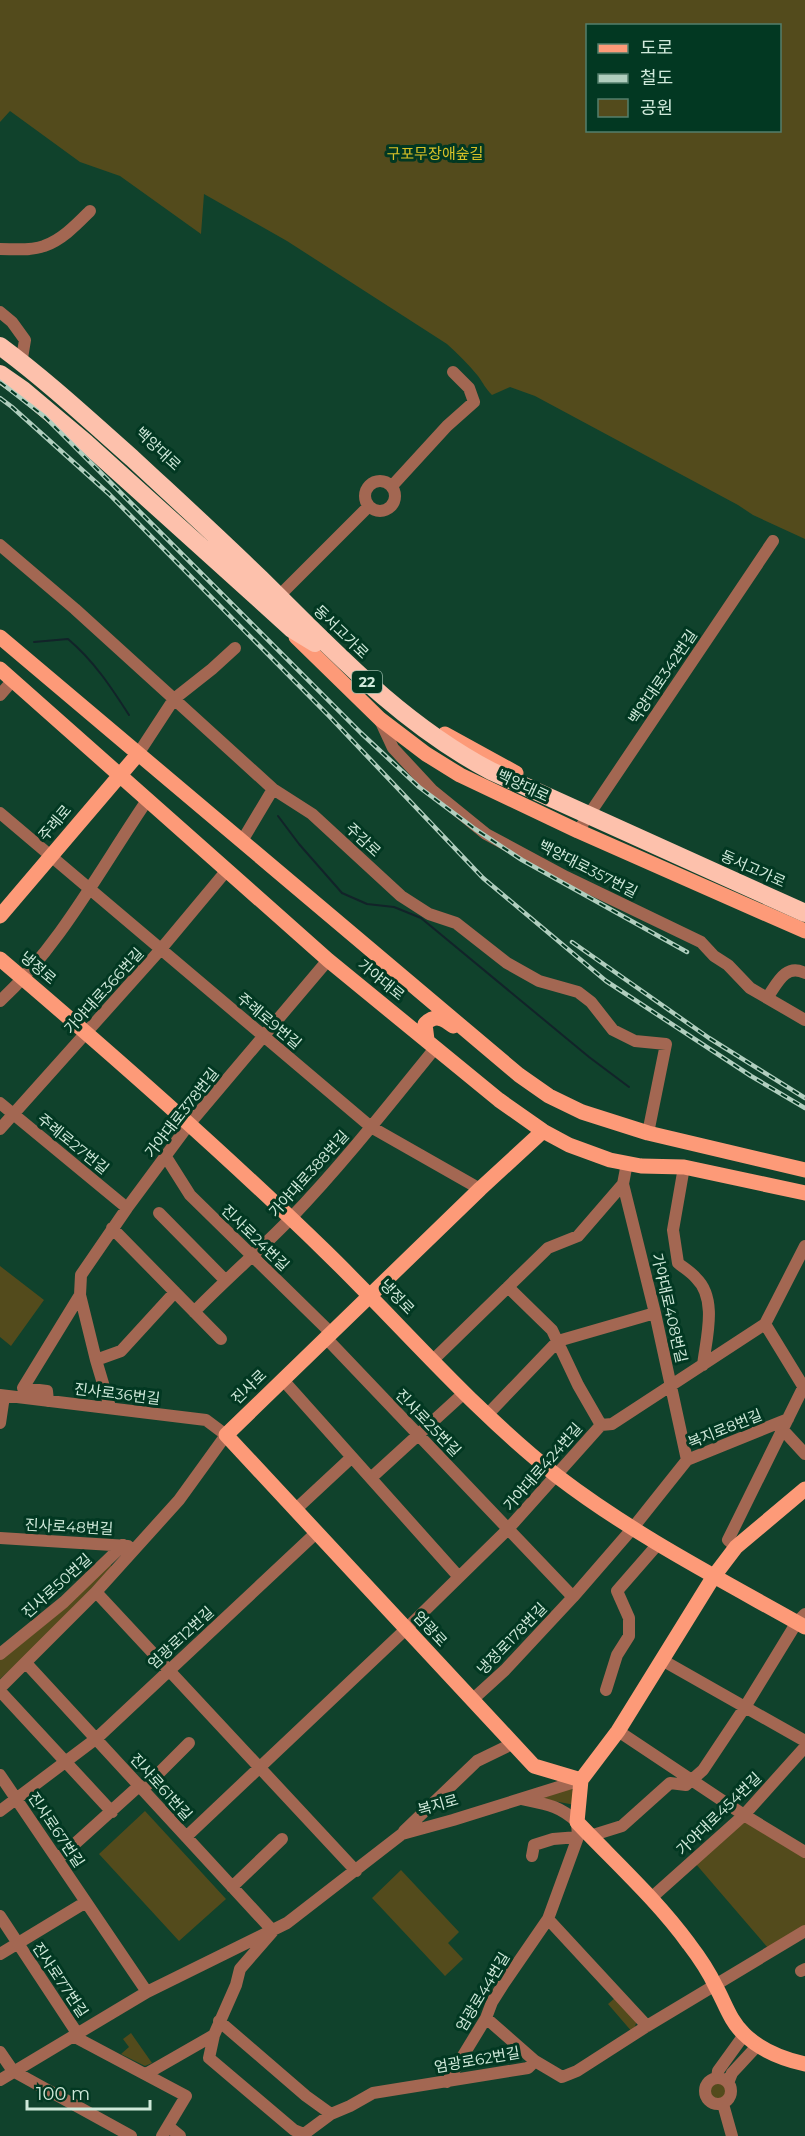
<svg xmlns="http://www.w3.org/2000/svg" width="805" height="2136" font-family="Montserrat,'Noto Sans KR',sans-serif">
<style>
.green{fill:#534b1c;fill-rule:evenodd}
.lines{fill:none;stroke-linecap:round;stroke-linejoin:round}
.stream{stroke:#122329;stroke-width:2}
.minor{stroke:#a36752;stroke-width:12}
.major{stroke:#fd9a78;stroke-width:15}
.highway{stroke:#fdc1ac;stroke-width:18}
.rail-casing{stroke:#b0cebe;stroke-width:4.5}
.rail{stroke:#023822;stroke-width:2;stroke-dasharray:7;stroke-linecap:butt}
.labels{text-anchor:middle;stroke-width:6;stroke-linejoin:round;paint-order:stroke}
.shield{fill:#023822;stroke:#92b4a3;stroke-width:1.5}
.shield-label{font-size:14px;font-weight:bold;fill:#cfe9da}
.park-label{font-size:15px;fill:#d8c127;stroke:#023822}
.street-label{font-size:15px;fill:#cfe9da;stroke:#023822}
</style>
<rect width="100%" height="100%" fill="#10422c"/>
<path class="green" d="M0,0H805V539L753,515L738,505L535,396L510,387L492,395C486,389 483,383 478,376C468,364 458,354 447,344L287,241L204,194L201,234L120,176L80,162L10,111L0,122ZM588,26H780V130H588Z
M0,1266L44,1300L11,1346L0,1337Z
M109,1562L112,1567L25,1656L0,1679V1657Z
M572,1787L575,1805L532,1797Z
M145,1811L226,1899L179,1941L99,1854Z
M745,1820L805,1856V1928L768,1948L695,1863Z
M401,1870L459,1932L448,1943L463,1959L445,1976L372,1898Z
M616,1997L637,2020L633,2033L608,2004Z
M131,2033L152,2063L145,2066L121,2054L129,2047L123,2039Z
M710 2091a8 8 0 1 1 16 0a8 8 0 1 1-16 0Z"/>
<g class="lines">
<path class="stream" d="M34,642L68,639C94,661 111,687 129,715
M278,816L299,844L342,893L367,904L394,907L421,918L589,1057L629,1087"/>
<path class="minor" d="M0,249C14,249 31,251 44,246C62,240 77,224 90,211
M0,312L12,322L25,340L22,358
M365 496a15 15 0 1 1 30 0a15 15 0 1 1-30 0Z
M392,486L447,426L474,402L469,388L453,372
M0,545L75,609L273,789L312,814L401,896L429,914L456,923L507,963L539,981L578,992L591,1002L613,1030L635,1041L666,1044L648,1133
M275,600L369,506
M0,695L13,680
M380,720L393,748L433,791L486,834L566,877L701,942L714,956L728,965L750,988L805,1020
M138,754L174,699L212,669L235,648
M0,813L371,1127L480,1189
M578,831L773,541
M242,841L273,789
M767,998C777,984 785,963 805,973
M0,1001C60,946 102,866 148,799
M0,1103L127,1208
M0,1129L161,949L227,870
M166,1157L190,1195L331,1333
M627,1163L623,1184L655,1313L687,1460
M684,1167L673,1230L678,1263C684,1268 691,1272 696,1278C718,1299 706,1339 703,1365
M159,1213L225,1280
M112,1228L221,1339
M508,1287L552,1330L578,1385L601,1425
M194,1312C225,1280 259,1251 290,1219C342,1165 389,1105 436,1047
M765,1324L803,1386
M326,1338L573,1597
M96,1360L121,1351L175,1292
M433,1360L548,1248L578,1236L623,1184
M283,1380L459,1577
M0,1395L206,1420L226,1435L179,1500L96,1592L0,1688
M48,1401L47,1391L23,1388L80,1295
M110,1407L96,1360L80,1295L81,1275L127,1208L190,1123L328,960
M487,1415L558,1341L655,1313
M0,1423L4,1396
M783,1430L805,1454
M372,1477L464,1393
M295,1510L352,1457
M0,1538L128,1546
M736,1547L728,1540L805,1384
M96,1592L356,1871
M0,1654L64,1602L123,1545
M662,1660L805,1741
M26,1663L273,1931L240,1969L236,1985L214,2035L146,2074
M606,1690L617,1655L629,1636V1618L617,1591L658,1544
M0,1691L112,1812
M472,1700L505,1670L573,1597L632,1529L687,1460L788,1419
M618,1731L744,1815L805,1852
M0,1775L147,1992
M143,1789L189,1743
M0,1811L97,1738L316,1533
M404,1831L477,1761L512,1744
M590,1836L622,1826L670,1783L686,1785L703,1770L745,1707L797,1622L805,1614
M186,1837L406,1629L508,1529L601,1425L612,1424L765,1324L805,1246
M532,1856L534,1845L553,1839L578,1837
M58,1859L140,1785
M232,1887L282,1839
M650,1899L744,1815L805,1747
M0,1916L77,2033
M548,1919L647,2026
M0,1954L86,1902
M801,1971L805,1969
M486,2018L535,2061L562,2077L577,2071L647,2026L805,1931
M219,2021L306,2096L331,2114
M214,2035L209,2058L294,2130L304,2134L331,2114L350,2106L373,2093L528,2068L535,2061
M73,2036L186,2096L162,2136
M0,2052L13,2071L131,2136
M705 2091a13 13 0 1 1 26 0a13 13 0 1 1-26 0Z
M717,2078L718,2071L744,2035
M0,2080L147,1992L287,1923L402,1834L453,1820L581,1780
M447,2082L486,2018L492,2002L504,1983L548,1919L578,1837L577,1822C559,1805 545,1804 521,1799
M728,2083L732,2073L757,2046
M723,2104L732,2136
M169,2127L180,2136"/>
<path class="major" d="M0,637L519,1075L549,1096L582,1112L648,1133L805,1170
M296,637L380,719L426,754L460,775L578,831L805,931
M0,669L328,960L499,1100L543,1131L569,1145L610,1160L641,1166L684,1167L805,1193
M445,734L516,773
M0,916L138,754
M0,959C112,1054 221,1150 326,1252C403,1327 473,1410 557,1476C634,1535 720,1579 805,1627
M427,1040L425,1024C435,1014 443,1018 453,1026
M543,1131L480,1189L226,1435L534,1766L581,1780
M581,1780L577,1822C615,1862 657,1900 689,1944C699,1957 709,1972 716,1987C725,2003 730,2021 744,2034C760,2050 783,2059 805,2064
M581,1780L618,1731L714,1576L736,1547L805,1489"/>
<path class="highway" d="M0,346C46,380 89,420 132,458C175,498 219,538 261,579C334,651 400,723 491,771L805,913
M0,374L23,390L86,443L292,629L315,643"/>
<g class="rail-casing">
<path id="rail" d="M0,382L45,417L361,733L419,787L475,829L522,860L687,952
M0,398L12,407L109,494L329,716L483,878L606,981L751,1076L805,1108
M572,942L709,1038L805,1098"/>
</g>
<use href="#rail" class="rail"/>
</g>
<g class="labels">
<rect class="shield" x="352" y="671" width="30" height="22" rx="4.5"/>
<g class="shield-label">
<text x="367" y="687">22</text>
</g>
<g class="park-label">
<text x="435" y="159">구포무장애숲길</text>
</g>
<g class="street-label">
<text transform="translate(158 449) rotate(43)" y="5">백양대로</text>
<text transform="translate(341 632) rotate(44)" y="5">동서고가로</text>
<text transform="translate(663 677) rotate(-56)" y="5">백양대로342번길</text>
<text transform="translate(523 786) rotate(25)" y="5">백양대로</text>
<text transform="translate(55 823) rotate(-50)" y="5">주례로</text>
<text transform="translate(363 840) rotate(43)" y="5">주감로</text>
<text transform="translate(588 869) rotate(27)" y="5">백양대로357번길</text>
<text transform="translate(753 869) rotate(24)" y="5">동서고가로</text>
<text transform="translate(38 968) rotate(40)" y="5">냉정로</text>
<text transform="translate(381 980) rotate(39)" y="5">가야대로</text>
<text transform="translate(104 991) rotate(-48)" y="5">가야대로366번길</text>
<text transform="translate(269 1021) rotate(40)" y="5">주례로9번길</text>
<text transform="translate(182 1113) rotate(-52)" y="5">가야대로378번길</text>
<text transform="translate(73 1144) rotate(39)" y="5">주례로27번길</text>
<text transform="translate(309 1174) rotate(-48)" y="5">가야대로388번길</text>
<text transform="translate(255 1238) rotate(44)" y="5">진사로24번길</text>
<text transform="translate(397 1297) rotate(46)" y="5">냉정로</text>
<text transform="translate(669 1308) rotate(77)" y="5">가야대로408번길</text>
<text transform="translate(249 1387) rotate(-44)" y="5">진사로</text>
<text transform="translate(117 1394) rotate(7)" y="5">진사로36번길</text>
<text transform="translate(428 1423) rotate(46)" y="5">진사로25번길</text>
<text transform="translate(725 1429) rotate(-22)" y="5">복지로8번길</text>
<text transform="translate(543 1467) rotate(-49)" y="5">가야대로424번길</text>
<text transform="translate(69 1527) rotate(3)" y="5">진사로48번길</text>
<text transform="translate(57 1586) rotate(-42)" y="5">진사로50번길</text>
<text transform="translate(430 1629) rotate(47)" y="5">엄광로</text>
<text transform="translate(181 1638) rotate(-43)" y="5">엄광로12번길</text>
<text transform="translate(512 1639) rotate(-46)" y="5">냉정로178번길</text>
<text transform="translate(161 1787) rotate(48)" y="5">진사로61번길</text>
<text transform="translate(438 1805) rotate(-16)" y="5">복지로</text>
<text transform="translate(719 1814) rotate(-44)" y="5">가야대로454번길</text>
<text transform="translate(56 1830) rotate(56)" y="5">진사로67번길</text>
<text transform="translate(60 1980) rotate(56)" y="5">진사로77번길</text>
<text transform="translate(483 1992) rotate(-59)" y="5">엄광로44번길</text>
<text transform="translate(477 2060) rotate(-10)" y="5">엄광로62번길</text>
</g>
</g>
<rect x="586" y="24" width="195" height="108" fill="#023822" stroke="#547f6c" stroke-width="1.5"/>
<rect x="598" y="44" width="30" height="9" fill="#fd9a78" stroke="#547f6c" stroke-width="1.5"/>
<text x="640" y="54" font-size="18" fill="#cfe9da">도로</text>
<rect x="598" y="74" width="30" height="9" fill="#b0cebe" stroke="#547f6c" stroke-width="1.5"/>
<text x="640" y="84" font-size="18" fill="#cfe9da">철도</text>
<rect x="598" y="99" width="30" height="18" fill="#534b1c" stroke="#547f6c" stroke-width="1.5"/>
<text x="640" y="114" font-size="18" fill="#cfe9da">공원</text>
<path d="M27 2100v9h123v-9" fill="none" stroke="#cfe9da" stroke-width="3"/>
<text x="36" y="2100" font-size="18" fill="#cfe9da" stroke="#023822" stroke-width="4.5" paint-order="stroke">100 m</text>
</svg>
